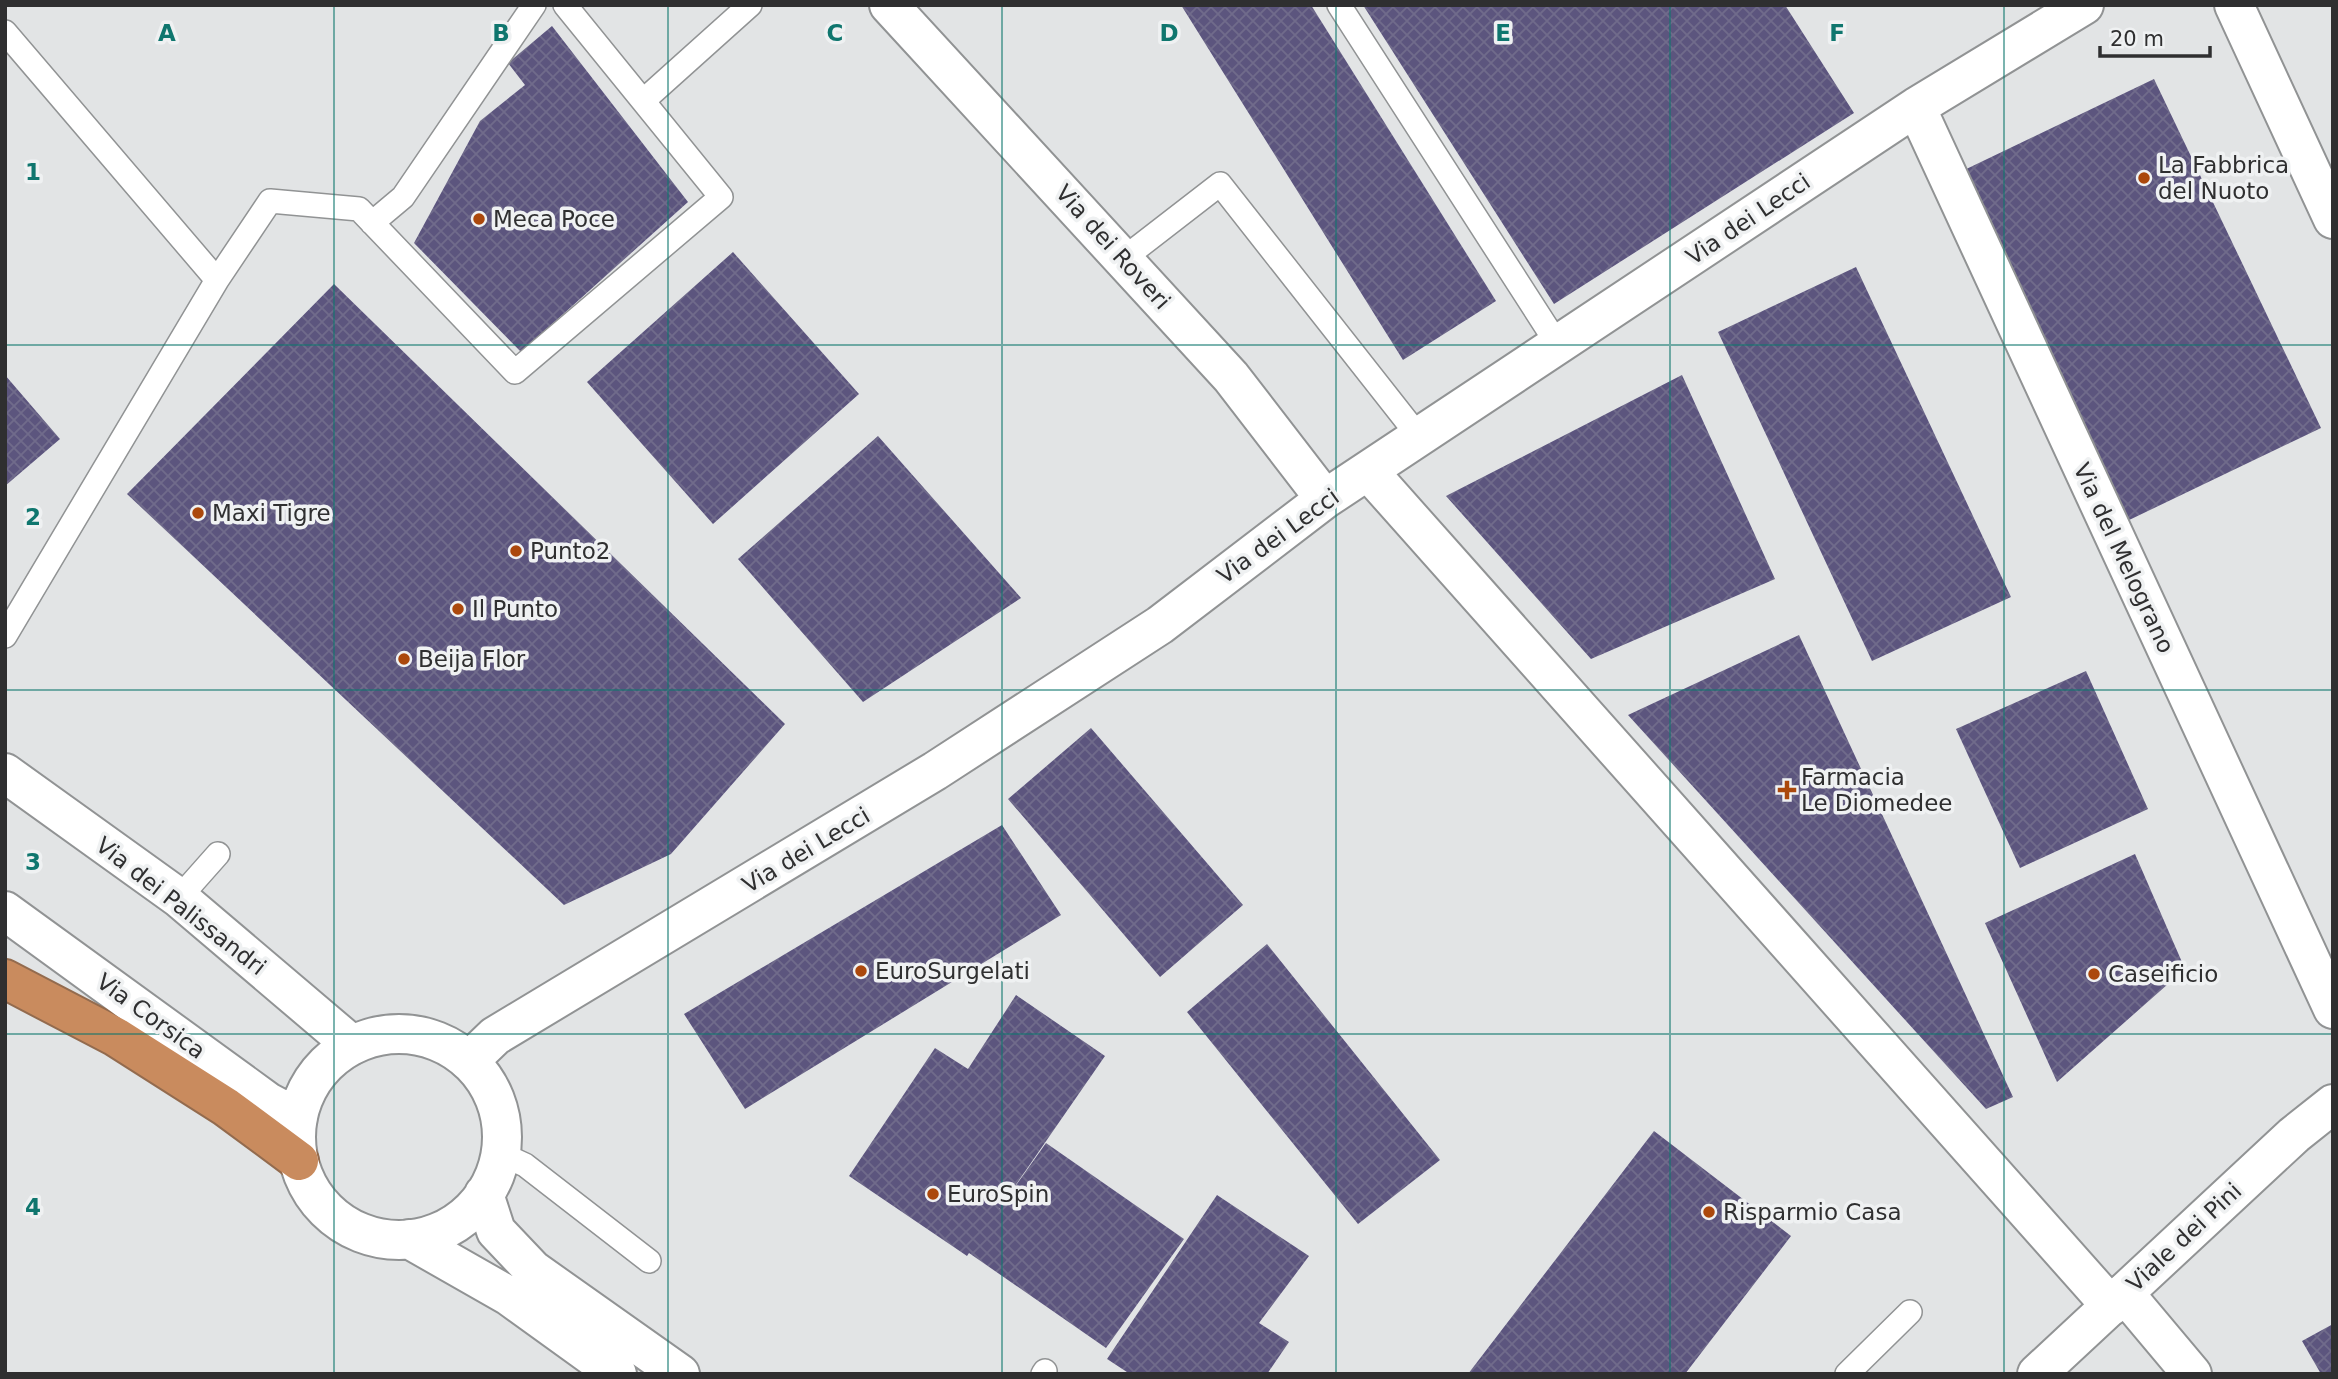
<svg xmlns="http://www.w3.org/2000/svg" width="2338" height="1379" font-family="'DejaVu Sans',sans-serif">
<style>
.building{fill:url(#building-cross-hatch)}
.lines{fill:none;stroke-linecap:round;stroke-linejoin:round}
.lane-casing{stroke:#919394;stroke-width:26}
.street-casing{stroke:#919394;stroke-width:42}
.secondary-casing{stroke:#919394;stroke-width:42}
.highway-casing{stroke:#936b4e;stroke-width:42}
.lane{stroke:#fff;stroke-width:23}
.street{stroke:#fff;stroke-width:38}
.secondary{stroke:#fff;stroke-width:38}
.highway{stroke:#c98b5e;stroke-width:38}
.grid{fill:none;stroke:#0f766e;stroke-width:2;stroke-opacity:0.55}
.poi-dot{fill:#ab480c;stroke:#eff1f2;stroke-width:2.5}
.labels{text-anchor:middle;stroke-width:7;stroke-linejoin:round;paint-order:stroke}
.poi-label{font-size:23px;fill:#2f2f30;stroke:#eff1f2;text-anchor:start}
.street-label{font-size:23px;fill:#2f2f30;stroke:#eff1f2}
.grid-label{font-size:23px;text-anchor:middle;font-weight:bold;fill:#0f766e;stroke:#eff1f2;stroke-width:7;stroke-linejoin:round;paint-order:stroke}
</style>
<defs>
<pattern id="building-cross-hatch" width="8" height="8" patternUnits="userSpaceOnUse" patternTransform="scale(1.75)"><rect width="8" height="8" fill="#5c557e"/><path d="M0 0l8 8M0 8l8-8" fill="none" stroke="#706b8b"/></pattern>
</defs>
<rect width="100%" height="100%" fill="#e2e4e5"/>
<path class="building" d="M1181,5H1311L1496,301L1403,360Z
M1363,5H1785L1854,113L1554,304Z
M552,26L688,202L521,352L414,243L480,121L525,85L508,63Z
M2154,79L2321,428L2125,522L1958,173Z
M733,252L859,394L713,524L587,382Z
M1856,267L2011,597L1872,661L1718,332Z
M334,284L785,724L671,854L564,905L127,494Z
M5,375L60,439L5,486Z
M1682,375L1775,579L1591,659L1446,496Z
M878,436L1021,598L863,702L738,559Z
M1799,635L2013,1097L1986,1109L1628,715Z
M2086,671L2148,809L2020,868L1956,729Z
M1091,728L1243,905L1160,977L1008,799Z
M1002,825L1061,915L745,1109L684,1014Z
M2135,854L2185,969L2057,1082L1985,923Z
M1267,944L1440,1160L1358,1224L1187,1012Z
M1016,995L1105,1056L999,1209L1046,1143L1184,1239L1106,1348L969,1253L967,1256L849,1176L935,1048L968,1069Z
M1654,1131L1791,1236L1685,1374H1468Z
M1217,1195L1309,1256L1259,1323L1289,1342L1267,1374H1130L1107,1359Z
M2333,1324V1374H2321L2302,1341Z"/>
<g class="lines">
<g class="lane-casing">
<path id="lane" d="M1339,5L1558,345
M5,32L217,280
M643,101L750,5
M372,223L403,197L534,5
M1123,259L1220,184L1420,438
M5,636L217,280L270,201L359,209L515,372L721,197L565,5
M179,898L218,854
M501,1154L525,1165L649,1261
M1043,1374L1045,1371
M1847,1374L1910,1312"/>
</g>
<g class="street-casing">
<path id="street" d="M889,5L1231,377L1325,499
M2234,5L2333,219
M1916,107L2333,1009
M1369,472L2111,1306
M5,773L179,898L352,1045
M469,1061L495,1036L935,771L1160,625L1325,499L1916,107L2084,5
M2124,1293L2192,1374"/>
</g>
<g class="secondary-casing">
<path id="secondary" d="M5,911L268,1102L298,1118
M296 1137a103 103 0 1 1 206 0a103 103 0 1 1-206 0Z
M484,1194L496,1231L533,1270L680,1374
M409,1239L509,1296L617,1374
M2037,1374L2294,1135L2333,1104"/>
</g>
<g class="highway-casing">
<path id="highway" d="M5,979L116,1037L226,1107L299,1161"/>
</g>
<use href="#lane" class="lane"/>
<use href="#street" class="street"/>
<use href="#secondary" class="secondary"/>
<use href="#highway" class="highway"/>
</g>
<path class="grid" d="M334,5V1374M668,5V1374M1002,5V1374M1336,5V1374M1670,5V1374M2004,5V1374M5,345H2333M5,690H2333M5,1034H2333"/>
<g class="poi-dot">
<circle cx="2144" cy="178" r="7"/>
<circle cx="479" cy="219" r="7"/>
<circle cx="198" cy="513" r="7"/>
<circle cx="516" cy="551" r="7"/>
<circle cx="458" cy="609" r="7"/>
<circle cx="404" cy="659" r="7"/>
<path d="M1783.5 779.5h7v7h7v7h-7v7h-7v-7h-7v-7h7z"/>
<circle cx="861" cy="971" r="7"/>
<circle cx="2094" cy="974" r="7"/>
<circle cx="933" cy="1194" r="7"/>
<circle cx="1709" cy="1212" r="7"/>
</g>
<g class="labels">
<g class="poi-label">
<text x="2158" y="173">La Fabbrica<tspan x="2158" dy="26">del Nuoto</tspan></text>
<text x="493" y="227">Meca Poce</text>
<text x="212" y="521">Maxi Tigre</text>
<text x="530" y="559">Punto2</text>
<text x="472" y="617">Il Punto</text>
<text x="418" y="667">Beija Flor</text>
<text x="1801" y="785">Farmacia<tspan x="1801" dy="26">Le Diomedee</tspan></text>
<text x="875" y="979">EuroSurgelati</text>
<text x="2108" y="982">Caseificio</text>
<text x="947" y="1202">EuroSpin</text>
<text x="1723" y="1220">Risparmio Casa</text>
</g>
<g class="street-label">
<text transform="translate(1748 219) rotate(-34)" y="8">Via dei Lecci</text>
<text transform="translate(1113 247) rotate(48)" y="8">Via dei Roveri</text>
<text transform="translate(1278 536) rotate(-36)" y="8">Via dei Lecci</text>
<text transform="translate(2124 558) rotate(65)" y="8">Via del Melograno</text>
<text transform="translate(806 850) rotate(-31)" y="8">Via dei Lecci</text>
<text transform="translate(181 906) rotate(38)" y="8">Via dei Palissandri</text>
<text transform="translate(151 1016) rotate(36)" y="8">Via Corsica</text>
<text transform="translate(2184 1237) rotate(-43)" y="8">Viale dei Pini</text>
</g>
</g>
<g class="grid-label">
<text x="167" y="41">A</text>
<text x="501" y="41">B</text>
<text x="835" y="41">C</text>
<text x="1169" y="41">D</text>
<text x="1503" y="41">E</text>
<text x="1837" y="41">F</text>
<text x="33" y="180">1</text>
<text x="33" y="525">2</text>
<text x="33" y="870">3</text>
<text x="33" y="1215">4</text>
</g>
<rect width="2338" height="1379" fill="none" stroke="#2f2f30" stroke-width="14"/>
<path d="M2100 46v10h110v-10" fill="none" stroke="#2f2f30" stroke-width="3.5"/>
<text x="2110" y="46" font-size="21" fill="#2f2f30" stroke="#eff1f2" stroke-width="5" paint-order="stroke">20 m</text>
</svg>
